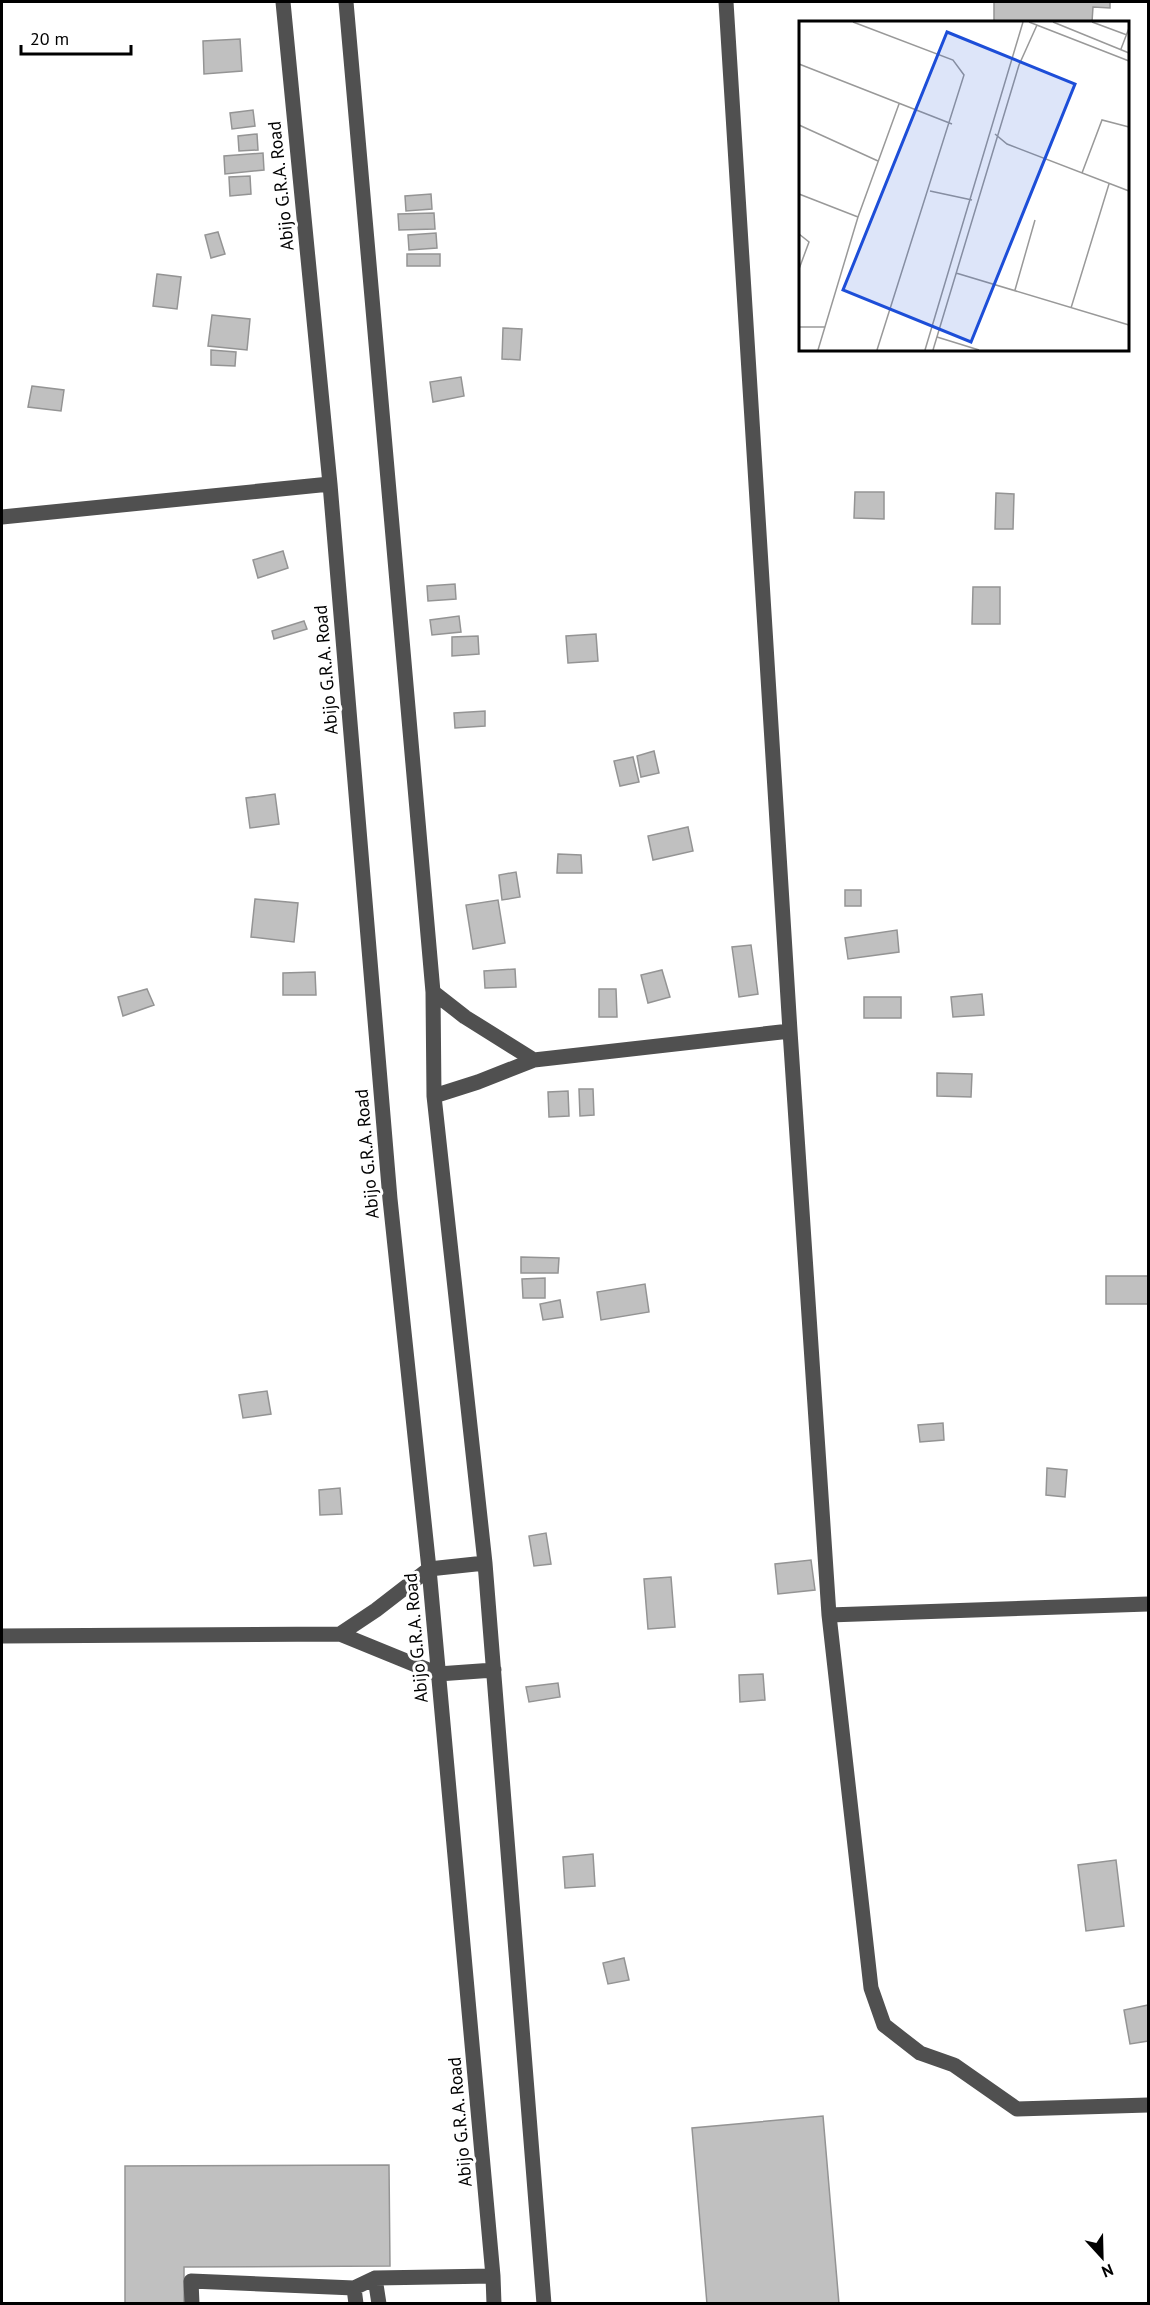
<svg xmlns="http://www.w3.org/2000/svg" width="1150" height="2305" font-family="'PT Sans',sans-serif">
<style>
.building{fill:#c0c0c0;stroke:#949494;stroke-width:1.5}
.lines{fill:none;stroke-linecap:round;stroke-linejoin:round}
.minor{stroke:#505050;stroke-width:15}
.labels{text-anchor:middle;stroke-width:6;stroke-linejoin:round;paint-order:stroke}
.street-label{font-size:18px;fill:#000;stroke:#fff}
.inset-road{fill:none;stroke:#999;stroke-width:1.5}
.view{fill:#1d4ed8;fill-opacity:0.15;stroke:#1d4ed8;stroke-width:3}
.inset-edge{fill:none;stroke:#000;stroke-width:3}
</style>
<rect width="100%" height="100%" fill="#fff"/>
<path class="building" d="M994,2H1110V8L1093,7L1092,22H994Z
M240,39L242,71L204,74L203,41Z
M253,110L255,126L232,129L230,113Z
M257,134L258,150L239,151L238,136Z
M263,153L264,170L225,174L224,156Z
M250,176L251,194L230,196L229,177Z
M431,194L432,209L406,211L405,196Z
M434,213L435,229L399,230L398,214Z
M218,232L225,254L211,258L205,235Z
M436,233L437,248L409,250L408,235Z
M407,254H440V266H407Z
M157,274L181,277L177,309L153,306Z
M212,315L250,319L247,350L208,346Z
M503,328L522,329L520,360L502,359Z
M211,350L236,352L235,366L211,365Z
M461,377L464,396L433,402L430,382Z
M32,386L64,390L61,411L28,407Z
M855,492H884V519L854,518Z
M996,493L1014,494L1013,529H995Z
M283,551L288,568L258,578L253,560Z
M455,584L456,599L428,601L427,586Z
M973,587H1000V624H972Z
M459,616L461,632L432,635L430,620Z
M304,621L307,629L274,639L272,631Z
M596,634L598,661L568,663L566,636Z
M478,636L479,654L452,656V637Z
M485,711V726L455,728L454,713Z
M654,751L659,773L641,777L637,756Z
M633,757L639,782L620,786L614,761Z
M275,794L279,824L250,828L246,798Z
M688,827L693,851L653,860L648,836Z
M558,854L581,855L582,873H557Z
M516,872L520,897L502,900L499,875Z
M845,890H861V906H845Z
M255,899L298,903L294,942L251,937Z
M498,900L505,943L473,949L466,905Z
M897,930L899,952L848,959L845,938Z
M751,945L758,994L739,997L732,947Z
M515,969L516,987L485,988L484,971Z
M662,970L670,997L648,1003L641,975Z
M315,972L316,995H283V973Z
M147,989L154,1005L123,1016L118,997Z
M599,989H616L617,1017H599Z
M982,994L984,1015L953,1017L951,997Z
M864,997H901V1018H864Z
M937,1073L972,1074L971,1097L937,1096Z
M579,1089H593L594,1115L580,1116Z
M568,1091L569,1116L549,1117L548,1092Z
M521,1257L559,1258L558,1273H521Z
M1106,1276H1148V1304H1106Z
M545,1278V1298H523L522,1279Z
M645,1284L649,1312L601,1320L597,1292Z
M560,1300L563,1317L543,1320L540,1304Z
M267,1391L271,1414L243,1418L239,1395Z
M943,1423L944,1440L920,1442L918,1425Z
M1047,1468L1067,1470L1065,1497L1046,1495Z
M340,1488L342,1514L320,1515L319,1490Z
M546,1533L551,1564L534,1566L529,1536Z
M811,1560L815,1590L778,1594L775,1564Z
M671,1577L675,1627L648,1629L644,1579Z
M763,1674L765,1700L740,1702L739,1675Z
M558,1683L560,1697L529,1702L526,1687Z
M593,1854L595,1886L565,1888L563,1857Z
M1116,1860L1124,1926L1086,1931L1078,1865Z
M624,1958L629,1980L608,1984L603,1963Z
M1148,2005V2041L1130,2044L1124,2010Z
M823,2116L839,2304H707L692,2128Z
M389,2165L390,2266L184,2267V2304H125V2166Z"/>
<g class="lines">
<path class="minor" d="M283,2L330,484L390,1199L429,1569L493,2276L494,2304
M346,2L433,992L434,1096L485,1563L544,2304
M726,2L790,1031L829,1615L871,1988L884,2025L920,2053L954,2065L1017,2109L1148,2105
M2,517L330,484
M433,992L465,1017L534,1060
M434,1096L478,1082L534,1060L790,1031
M829,1615L1148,1604
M340,1634L376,1610L429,1569L485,1563
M2,1636L340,1634L438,1674L494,1670
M375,2278L379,2304
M354,2288L356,2304
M192,2304L191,2281L354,2288L375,2278L493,2276"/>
</g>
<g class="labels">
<g class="street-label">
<text transform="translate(281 186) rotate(-96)" y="6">Abijo G.R.A. Road</text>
<text transform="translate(326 670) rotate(-95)" y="6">Abijo G.R.A. Road</text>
<text transform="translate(367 1154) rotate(-95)" y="6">Abijo G.R.A. Road</text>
<text transform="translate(416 1638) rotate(-95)" y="6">Abijo G.R.A. Road</text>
<text transform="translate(460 2122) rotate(-95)" y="6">Abijo G.R.A. Road</text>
</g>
</g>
<g transform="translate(799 21)">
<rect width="330" height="330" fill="#fff"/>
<path class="inset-road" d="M54,1L154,39L165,54L78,329M230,1L330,40M254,1L330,32M293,1L328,14M322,28L330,7M0,43L153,103M0,104L79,140M196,113L208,123L330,170M283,152L303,99L330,106M131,170L173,179M0,173L59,196M0,213L10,221L0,248M157,252L330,304M216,269L236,199M272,287L310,163M0,306H26M138,316L180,329M19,329L59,196L100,83M126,329L224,1M134,329L220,44L238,4"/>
<path class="view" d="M148,11L276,63L172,321L44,269Z"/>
<rect width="330" height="330" class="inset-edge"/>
</g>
<rect width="1150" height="2305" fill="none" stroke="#000000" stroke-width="6"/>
<g transform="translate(1102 2257) rotate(158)" stroke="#ffffff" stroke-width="4.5" paint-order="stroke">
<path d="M0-4.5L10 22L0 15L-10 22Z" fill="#000000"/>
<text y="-9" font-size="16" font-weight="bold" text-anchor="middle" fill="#000000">N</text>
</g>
<path d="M21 45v9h110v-9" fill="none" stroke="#000000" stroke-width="3"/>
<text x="30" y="45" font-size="18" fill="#000000" stroke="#ffffff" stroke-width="4.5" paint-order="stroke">20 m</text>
</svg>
